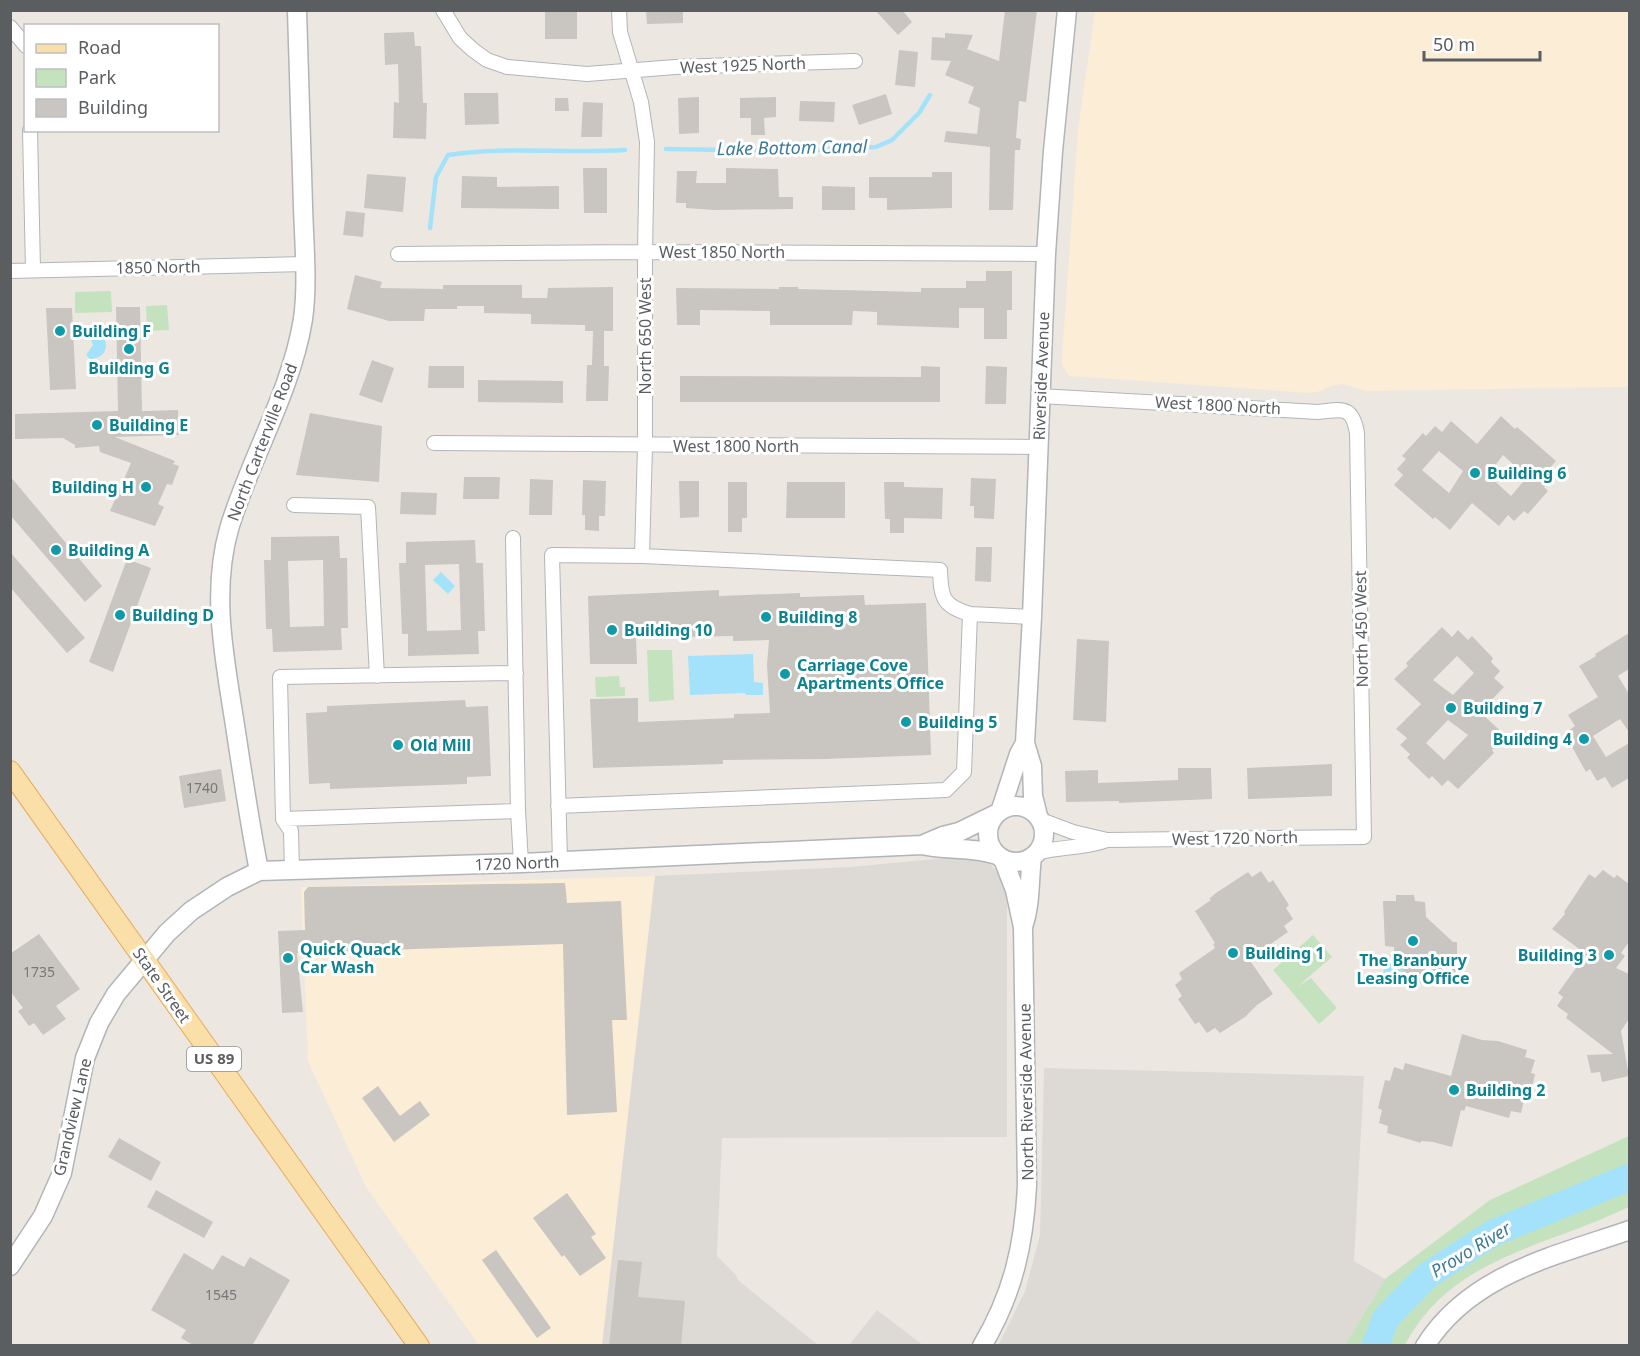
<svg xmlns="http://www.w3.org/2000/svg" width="1640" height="1356" font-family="'Noto Sans',sans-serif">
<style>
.commercial{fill:#fbedd6}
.industrial{fill:#dddad6}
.green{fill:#c4e2be}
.water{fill:#a3e2fa}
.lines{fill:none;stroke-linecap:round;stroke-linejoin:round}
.stream{stroke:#a3e2fa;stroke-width:4.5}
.river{stroke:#a3e2fa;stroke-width:27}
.building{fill:#c9c5c0;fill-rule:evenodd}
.street-casing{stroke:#b2b5b8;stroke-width:16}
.secondary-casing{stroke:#b1b5b8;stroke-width:21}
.primary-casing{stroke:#e9ab5d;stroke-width:22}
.street{stroke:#fff;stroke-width:14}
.secondary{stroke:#fff;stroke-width:18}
.primary{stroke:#fae0a8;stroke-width:20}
.culture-dot{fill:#0f9aa8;stroke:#fff;stroke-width:2}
.labels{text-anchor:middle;stroke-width:6;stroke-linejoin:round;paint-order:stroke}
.number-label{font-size:14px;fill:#767879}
.shield{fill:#fff;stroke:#8c8e90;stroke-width:1.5}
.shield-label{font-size:15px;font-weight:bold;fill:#5a5e61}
.street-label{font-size:16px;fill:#5a5e61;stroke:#fff}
.culture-label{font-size:16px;font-weight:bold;fill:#0d838f;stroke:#fff;text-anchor:start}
.water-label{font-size:18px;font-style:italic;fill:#3d7999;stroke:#fff}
</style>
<rect width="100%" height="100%" fill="#ece8e1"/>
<path class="commercial" d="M1095,11H1629V387L1367,391L1343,384L1331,386L1321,391L1310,393L1069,376L1062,365V357L1078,129Z
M655,876L602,1345H479L366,1187L308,1061L301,887Z"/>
<path class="industrial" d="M967,856L984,860L993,867L1004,882L1007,895V1137L722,1138L717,1256L736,1275L738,1280L818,1345L602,1346L655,876L850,867Z
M1044,1068L1364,1076L1354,1261L1385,1279L1345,1345L998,1346L1025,1291L1040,1235Z
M877,1310L923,1345H849Z"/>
<path class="green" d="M111,291L112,312L75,313V292Z
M167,305L169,330L147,331L146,306Z
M647,650H672L674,700L649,702Z
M619,676L620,687H625V696L596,697L595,677Z
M1313,935L1332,957L1298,986L1311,978L1337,1008L1319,1024L1273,970Z
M1629,1136V1207C1611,1215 1593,1223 1574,1230C1507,1255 1441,1276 1405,1345H1345L1385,1279L1490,1200Z"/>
<path class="water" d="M92,329C111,334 111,359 90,359L86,355L93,345L91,340L86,336V332Z
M441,572L455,586L448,594L433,580Z
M753,654L754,682L763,683V695H746L745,693L690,695L688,656Z
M1383 974a11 11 0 1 1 22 0a11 11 0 1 1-22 0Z"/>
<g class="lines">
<path class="stream" d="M666,149L791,151L876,147L892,140L919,113L930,95
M430,228L436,177L448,155C506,146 566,154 625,150"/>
<path class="river" d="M1375,1346L1386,1318L1428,1275L1493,1233L1630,1177"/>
</g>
<path class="building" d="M545,10H577V39H545Z
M646,10H683V23L647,24Z
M875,10H902L912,22L898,35Z
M1005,10H1037L1026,102L1019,101L1016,138L1021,139L1020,150H1015L1013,210H989L990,147L944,142L946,131L977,134L980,108L968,103L974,87L945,75L951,61L931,60L932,37L945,38V33L973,35L967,49L999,61Z
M414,32L415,46H421L423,103H427L426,139L393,138L394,102L399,103L398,64L385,65L384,33Z
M899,50L918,52L915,87L895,85Z
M464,93H498L499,124L465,125Z
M886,94L892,114L859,125L852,105Z
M699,97V133L679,134L678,98Z
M776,97V117L764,118L765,135H751V118H740V98Z
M555,98H568L569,111H555Z
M800,101L835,102L834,122L799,121Z
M583,102L603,103L602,137H581Z
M583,168H607V213H584Z
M726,168L778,169L779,197H793V209L714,210L686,208V203H676L677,171H697L696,183H726Z
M932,172H952V208L887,210V198H869V177H932Z
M367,174L406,177L403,212L364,208Z
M462,176L497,177V187L559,186V209L461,208Z
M822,186L855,187V210H822Z
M346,211L365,213L363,237L343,235Z
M986,271H1012V310H1007V339H984V308H959V328L877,325V312L853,311L852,325H770V311L700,310V325H677L676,288L779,289V287H798V289L921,292V288H966V281H986Z
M355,275L382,282L380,288L443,289V285H522V298H547L548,288L613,287V331H604V366H609L608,401H586L587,365H592L593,331H585V325L531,324V314L484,313V306H457V309H425L424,321H389L347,309Z
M116,307H140L142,411L178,410L179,435L115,437L175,461L173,464L179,466L172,485L167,484L158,504L164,507L155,526L110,511L131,463L100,452L99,446L75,448V445L63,438L15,439V414L118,411Z
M46,308H72L76,389L50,390Z
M372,360L394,368L382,403L359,395Z
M429,366H464V388H428Z
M921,366L940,367V402H680V376L921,377Z
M986,366L1007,367L1006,404H985Z
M478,380L563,381V403L478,402Z
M310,413L382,426L379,482L296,475Z
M1501,416L1515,429L1517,427L1556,461L1547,471L1554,477L1544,487L1548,491L1528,514L1524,511L1514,521L1508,515L1499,526L1472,503L1450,530L1435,517L1433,519L1394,485L1403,475L1397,469L1406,459L1402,456L1423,433L1426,436L1435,426L1442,432L1451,421L1477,444ZM1439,451L1463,471L1449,493L1422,470ZM1503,455L1527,477L1511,496L1488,475Z
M10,476L102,586L85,602L10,515Z
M464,477H500L499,499H463Z
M971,478L996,479L994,519L974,518V506H970Z
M530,479L553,480L552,515H529Z
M583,480L606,481L605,516H599V531L585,530V515H582Z
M679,481H699V517L680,518Z
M728,482H747V518H742V532H728Z
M787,482H845V518H786Z
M884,482H904V487L943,488L942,519L904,518V533H890V519H885Z
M401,492L437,493L436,515L400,514Z
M339,536L340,558H347L348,628H341L342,650L273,652L272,629H266L264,560H271V537ZM323,560L324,626L290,627L288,561Z
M475,540L476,563H483L485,631H478L479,654L408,656V634H402L399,563H406V542ZM459,564L461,630L427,631L425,565Z
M976,547H992L991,582L975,581Z
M10,552L85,638L67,653L10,587Z
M127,559L151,568L113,672L89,662Z
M719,590V596L800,593V597L864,595L865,605L926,603L931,755L825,759L723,760V764L593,768L590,699L638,698V722L734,718V714L770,713L767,665L769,640L733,641V636L636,638L637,664H590L588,596Z
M1442,627L1452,637L1458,630L1468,640L1472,636L1493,658L1491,662L1500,671L1494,678L1504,687L1480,712L1506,736L1492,750L1494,753L1458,789L1448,780L1442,786L1432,776L1429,779L1407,758L1410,754L1400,745L1407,738L1396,729L1421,704L1394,679L1408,666L1406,663ZM1457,656L1474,673L1453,695L1433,680ZM1448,720L1468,735L1444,760L1426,743Z
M1629,633V669L1618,676L1629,694V732L1620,719L1593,736L1606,757L1629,743V778L1612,788L1605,777L1597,781L1590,769L1586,772L1571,745L1575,743L1568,731L1575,726L1568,715L1598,697L1579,666L1596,656L1595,654Z
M1077,639L1109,641L1106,722L1073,720Z
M465,700L466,707L488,706L491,776L467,777V784L330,789V783L309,784L306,713L327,712V706Z
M1332,764V796L1248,799L1247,768Z
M1178,768H1211L1212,799L1119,803V801L1066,802L1065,771L1098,770V783L1178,780Z
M221,769L226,801L184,808L179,776Z
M1603,870L1614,878L1617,875L1629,884V942L1621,953L1625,956L1616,968L1629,974V1019L1621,1031L1629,1076L1602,1082L1600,1072L1591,1073L1587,1055L1613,1054L1566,1018L1568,1014L1557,1006L1563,997L1558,993L1586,954L1552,929L1565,914L1564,912L1589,874L1595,878Z
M1261,871L1269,883L1273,880L1289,905L1286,908L1293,919L1284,926L1288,932L1249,959L1273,994L1257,1005L1245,1017L1220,1033L1215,1028L1207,1033L1199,1022L1195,1024L1178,999L1182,996L1175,985L1182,979L1179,973L1215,948L1213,944L1215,943L1195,911L1211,900L1209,899L1216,893L1248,872L1252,877Z
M565,883L567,903L621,901L627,1020H612L617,1112L567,1115L563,944L297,953L303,1012L282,1013L278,931L305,930L304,892L308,887Z
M1396,895H1414L1415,901L1425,902L1426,917L1453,942H1457V985L1415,983L1394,960V947L1385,946L1383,901H1396Z
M39,934L80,989L56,1006L66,1019L43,1035L34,1023L29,1026L18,1011L23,1008L10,991V954Z
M1462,1034L1482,1040L1498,1041L1527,1050L1525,1057L1535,1060L1531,1073L1535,1074L1529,1101L1524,1100L1521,1113L1511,1111L1509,1118L1466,1106L1464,1111L1461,1110L1452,1147L1433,1142L1421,1141V1143L1387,1133L1388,1126L1379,1123L1382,1110L1378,1108L1385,1080L1390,1081L1394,1067L1403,1070L1405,1063L1451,1076Z
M378,1086L400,1116L420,1101L430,1115L394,1142L362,1098Z
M119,1138L161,1162L151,1181L108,1157Z
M156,1190L213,1222L204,1238L147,1207Z
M567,1193L596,1234L591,1237L606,1258L580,1276L564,1255L562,1257L533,1218Z
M496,1250L551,1328L537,1338L482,1260Z
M184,1253L213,1270L222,1255L244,1267L250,1257L290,1280L252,1346H195L181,1338L186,1330L151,1310Z
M618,1260L642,1262L638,1297L685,1301L681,1346H609Z"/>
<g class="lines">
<g class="street-casing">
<path id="street" d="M443,10L460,38L473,50L487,60L507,67L587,74L675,67L855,61
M619,10L620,32L641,102L647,142L645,252V446L642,556
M10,27L26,46
M30,130L33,270
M398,254L645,252L1046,254
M10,271L305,264
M1040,396L1318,412C1341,410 1352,404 1357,433L1364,837L1107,840L1073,832L1041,820
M434,443L1039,447
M294,505L368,507L377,676
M970,614L1032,617
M558,806L946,790L964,772L970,614C942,606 941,597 940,570L642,556L552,555L560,861
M518,811L521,863
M283,819L280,677L516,673
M1037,853C1060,846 1084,849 1107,840
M292,871L291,831L283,819L518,811L513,538"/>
</g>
<g class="secondary-casing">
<path id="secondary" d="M988 834a28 28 0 1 1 56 0a28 28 0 1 1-56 0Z
M1001,809L1019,754L1025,743
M1038,816L1033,796L1032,766L1025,743L1032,617L1046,254L1053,151L1067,10
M922,845L943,836L959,832L996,814
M259,871C250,825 243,778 236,732C226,665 210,596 229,529C250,458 291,393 303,319C308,283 304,243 303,206C301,141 299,76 297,10
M1023,927C1031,904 1029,881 1032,857
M10,1266L43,1216L62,1173L85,1058L99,1023L116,994L167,933L191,911L227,887L259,871L521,863L922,845C948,851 971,846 997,855
M982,1346C1013,1294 1024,1245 1027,1186L1023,927L1015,890L1003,859
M1425,1346C1470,1274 1555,1256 1630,1230"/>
</g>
<g class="primary-casing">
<path id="primary" d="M10,771L419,1346"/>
</g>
<use href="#street" class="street"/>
<use href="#secondary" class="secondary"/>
<use href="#primary" class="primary"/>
</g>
<g class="culture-dot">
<circle cx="60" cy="331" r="6"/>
<circle cx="129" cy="349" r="6"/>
<circle cx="97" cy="425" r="6"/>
<circle cx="1475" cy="473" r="6"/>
<circle cx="146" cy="487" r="6"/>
<circle cx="56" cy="550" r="6"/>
<circle cx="120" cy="615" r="6"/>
<circle cx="766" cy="617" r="6"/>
<circle cx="612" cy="630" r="6"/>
<circle cx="785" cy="674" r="6"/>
<circle cx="1451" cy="708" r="6"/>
<circle cx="906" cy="722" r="6"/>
<circle cx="1584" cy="739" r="6"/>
<circle cx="398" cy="745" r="6"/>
<circle cx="1413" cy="941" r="6"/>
<circle cx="1233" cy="953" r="6"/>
<circle cx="1609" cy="955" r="6"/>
<circle cx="288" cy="958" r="6"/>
<circle cx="1454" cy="1090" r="6"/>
</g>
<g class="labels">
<g class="number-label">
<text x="202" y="793">1740</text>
<text x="39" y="977">1735</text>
<text x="221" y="1300">1545</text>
</g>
<rect class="shield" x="187" y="1047" width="54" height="24" rx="4.5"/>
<g class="shield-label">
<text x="214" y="1064">US 89</text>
</g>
<g class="street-label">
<text transform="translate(743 65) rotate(-2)" y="6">West 1925 North</text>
<text x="722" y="258">West 1850 North</text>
<text transform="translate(158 267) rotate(-1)" y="6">1850 North</text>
<text transform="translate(645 336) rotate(-90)" y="6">North 650 West</text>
<text transform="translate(1041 376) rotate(-88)" y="6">Riverside Avenue</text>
<text transform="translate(1218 405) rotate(3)" y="6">West 1800 North</text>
<text transform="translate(262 442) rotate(-69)" y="6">North Carterville Road</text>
<text x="736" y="452">West 1800 North</text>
<text transform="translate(1361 629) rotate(-91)" y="6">North 450 West</text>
<text transform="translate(1235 838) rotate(-1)" y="6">West 1720 North</text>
<text transform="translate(517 863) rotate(-2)" y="6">1720 North</text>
<text transform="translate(162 985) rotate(55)" y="6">State Street</text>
<text transform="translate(1026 1092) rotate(-91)" y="6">North Riverside Avenue</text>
<text transform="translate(72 1117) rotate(-77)" y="6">Grandview Lane</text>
</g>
<g class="culture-label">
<text x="72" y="337">Building F</text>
<text x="129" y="374" text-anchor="middle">Building G</text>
<text x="109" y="431">Building E</text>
<text x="1487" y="479">Building 6</text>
<text x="134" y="493" text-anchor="end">Building H</text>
<text x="68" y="556">Building A</text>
<text x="132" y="621">Building D</text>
<text x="778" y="623">Building 8</text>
<text x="624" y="636">Building 10</text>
<text x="797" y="671">Carriage Cove<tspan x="797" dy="18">Apartments Office</tspan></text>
<text x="1463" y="714">Building 7</text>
<text x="918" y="728">Building 5</text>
<text x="1572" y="745" text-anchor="end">Building 4</text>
<text x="410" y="751">Old Mill</text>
<text x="300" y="955">Quick Quack<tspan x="300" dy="18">Car Wash</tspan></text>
<text x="1245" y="959">Building 1</text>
<text x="1597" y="961" text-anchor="end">Building 3</text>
<text x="1413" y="966" text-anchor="middle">The Branbury<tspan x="1413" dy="18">Leasing Office</tspan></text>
<text x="1466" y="1096">Building 2</text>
</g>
<g class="water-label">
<text transform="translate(792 148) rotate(-1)" y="6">Lake Bottom Canal</text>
<text transform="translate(1471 1250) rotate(-31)" y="6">Provo River</text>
</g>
</g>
<rect width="1640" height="1356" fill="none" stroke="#5a5e61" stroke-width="24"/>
<rect x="24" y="24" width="195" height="108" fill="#ffffff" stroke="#bdbfc0" stroke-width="1.5"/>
<rect x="36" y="44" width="30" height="9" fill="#fae0a8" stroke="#bdbfc0" stroke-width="1.5"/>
<text x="78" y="54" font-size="18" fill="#5a5e61">Road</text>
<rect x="36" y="69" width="30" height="18" fill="#c4e2be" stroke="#bdbfc0" stroke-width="1.5"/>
<text x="78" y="84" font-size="18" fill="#5a5e61">Park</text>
<rect x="36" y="99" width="30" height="18" fill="#c9c5c0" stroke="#bdbfc0" stroke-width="1.5"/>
<text x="78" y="114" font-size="18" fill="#5a5e61">Building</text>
<path d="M1424 51v9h116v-9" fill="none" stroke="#5a5e61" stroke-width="3"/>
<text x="1433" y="51" font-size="18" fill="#5a5e61" stroke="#ffffff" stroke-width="4.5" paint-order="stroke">50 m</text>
</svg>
